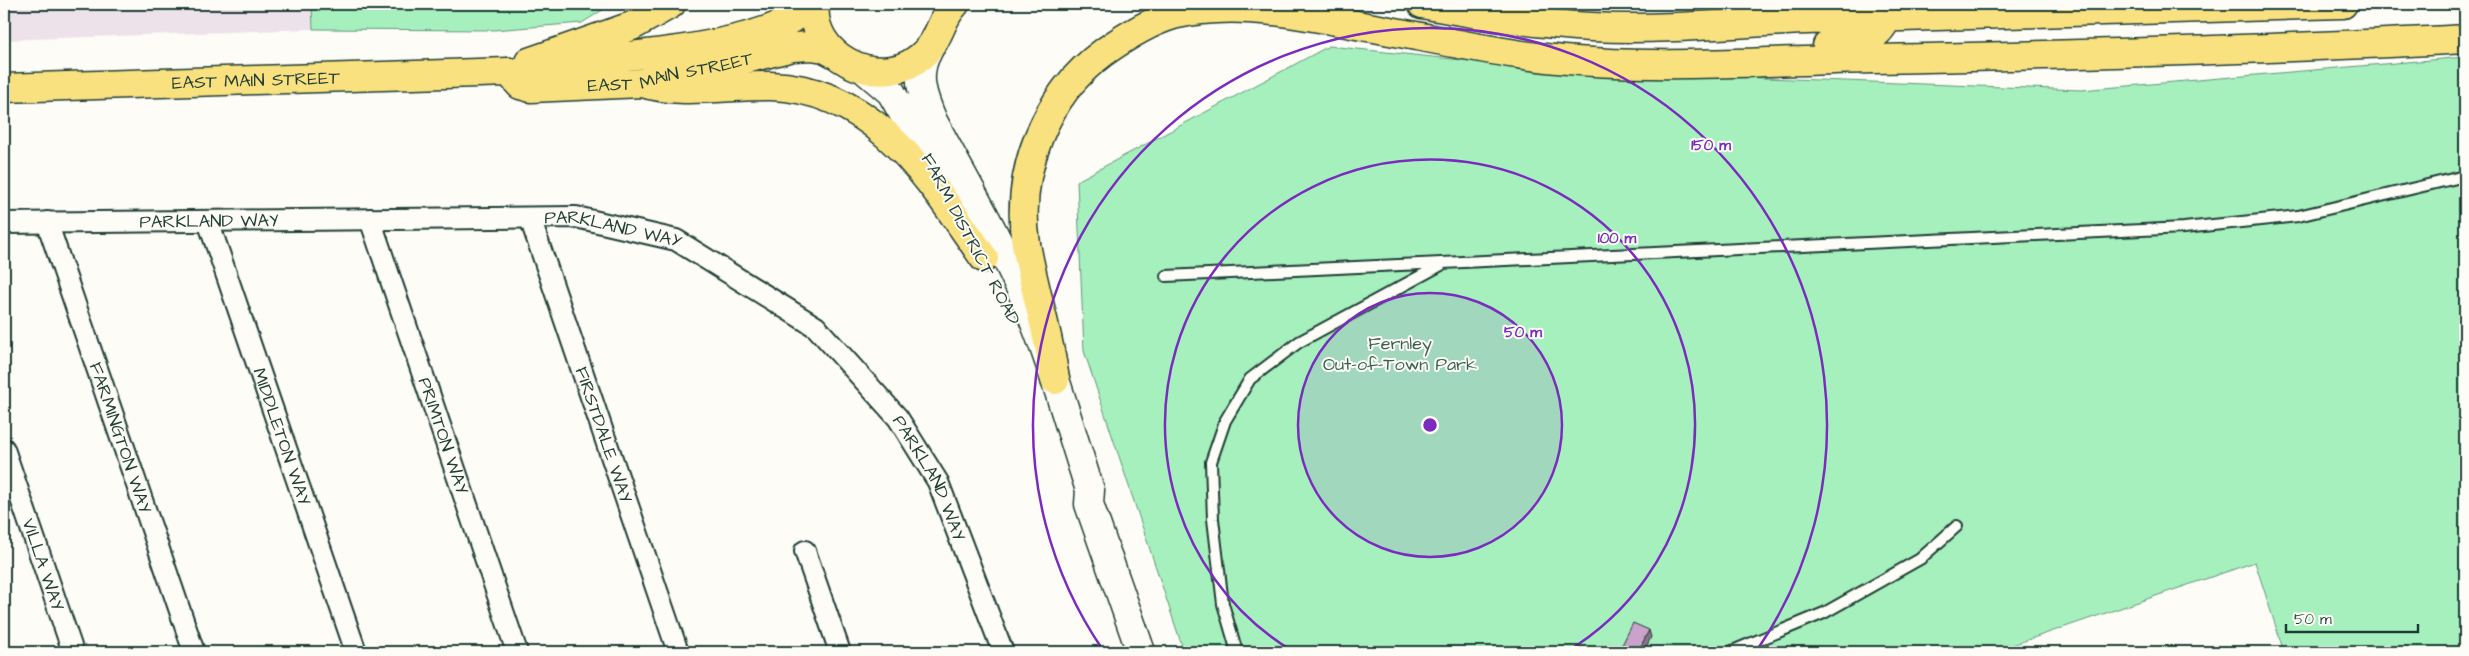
<svg xmlns="http://www.w3.org/2000/svg" width="2469" height="656" font-family="'Architects Daughter',sans-serif">
<style>
.built{fill:#ede1ea}
.green{fill:#a6f0be;stroke:#629679}
.lines{fill:none;stroke-linecap:round;stroke-linejoin:round}
.lane-casing{stroke:#1f3d34;stroke-width:14}
.street-casing{stroke:#1f3d34;stroke-width:24}
.secondary-casing{stroke:#1f3d34;stroke-width:31}
.primary-casing{stroke:#1f3d34;stroke-width:31}
.highway-casing{stroke:#1f3d34;stroke-width:31}
.lane{stroke:#fdfcf7;stroke-width:10}
.street{stroke:#fdfcf7;stroke-width:20}
.secondary{stroke:#fdfcf7;stroke-width:28}
.primary{stroke:#fae180;stroke-width:28}
.highway{stroke:#fae180;stroke-width:28}
.shaded-wall{fill:#8d728e;stroke:#1f3d34}
.building{fill:#c9a3cb;stroke:#1f3d34}
.ring{fill:none;stroke:#7b2cbf;stroke-width:2.5}
.labels{text-anchor:middle;stroke-width:4;stroke-linejoin:round;paint-order:stroke}
.street-label{font-size:18px;fill:#1f3d34;stroke:#fdfcf7}
.park-label{font-size:18px;fill:#3a6150;stroke:#fdfcf7}
.centre{fill:#7b2cbf;stroke:#fdfcf7;stroke-width:2.5}
.ring-label{font-size:15px;text-anchor:middle;font-weight:bold;fill:#7b2cbf;stroke:#fdfcf7;stroke-width:4;stroke-linejoin:round;paint-order:stroke}
</style>
<rect width="100%" height="100%" fill="#fdfcf7"/>
<filter id="ink" filterUnits="userSpaceOnUse"><feTurbulence type="fractalNoise" baseFrequency=".02" numOctaves="2"/><feDisplacementMap in="SourceGraphic" scale="10" xChannelSelector="R" yChannelSelector="G"/><feConvolveMatrix kernelMatrix="1 2 1 2 8 2 1 2 1" color-interpolation-filters="sRGB"/></filter>
<g filter="url(#ink)">
<path class="built" d="M4,4H312L313,29L4,40Z"/>
<path class="green" d="M312,4H612L582,23L493,30L313,29Z
M1329,46L1555,70L2081,90L2465,57V652H2284L2255,562L1992,652H1184L1084,351L1077,181Z"/>
<g class="lines">
<g class="lane-casing">
<path id="lane" d="M1166,276L2184,228L2298,216L2465,176
M1237,652L1223,604L1213,519L1211,462L1225,421L1250,379L1299,342L1441,265
M1730,652L1824,613L1920,559L1957,526"/>
</g>
<g class="street-casing">
<g id="street">
<path id="s1" d="M530,218L678,652"/>
<path id="s2" d="M370,219L517,652"/>
<path id="s3" d="M208,221L356,652"/>
<path id="s4" d="M47,222L194,652"/>
<path id="s5" d="M4,223L576,217L676,240L816,327L898,418L938,482L1003,652"/>
<path id="s6" d="M4,449L73,652"/>
<path d="M805,551L840,652"/>
</g>
</g>
<g class="secondary-casing">
<path id="secondary" d="M928,51C914,75 923,97 933,121C964,180 999,238 1025,299C1052,361 1069,426 1090,490L1089,504L1141,652
M865,70L891,92L949,193"/>
</g>
<g class="primary-casing">
<g id="primary">
<path d="M534,62C586,61 782,49 808,4"/>
<path id="s7" d="M509,72L520,85L531,88L642,83L662,76L726,64L793,47L812,46L824,48L835,54"/>
<path d="M642,83C680,95 731,85 771,86C877,89 930,182 984,258"/>
<path id="s8" d="M4,88L509,72"/>
</g>
</g>
<g class="highway-casing">
<path id="highway" d="M815,4C809,56 876,89 916,60C942,42 938,21 955,4
M1422,4C1479,15 1534,24 1592,27C1672,31 1753,21 1833,19C2003,15 2173,10 2343,4
M1827,46C1853,43 1875,45 1887,18
M529,62L632,26L671,4
M1055,380C1049,334 1034,290 1026,244C1015,172 1045,95 1104,52C1125,37 1149,22 1173,15C1234,0 1302,14 1362,26C1414,35 1465,46 1517,54C1630,72 1758,61 1873,59C2071,55 2268,50 2465,39"/>
</g>
<use href="#lane" class="lane"/>
<use href="#street" class="street"/>
<use href="#secondary" class="secondary"/>
<use href="#primary" class="primary"/>
<use href="#highway" class="highway"/>
</g>
<path class="shaded-wall" d="M1649,630L1651,637L1644,652H1638Z"/>
<path class="building" d="M1633,623L1649,630L1638,652H1623L1619,651Z"/>
</g>
<circle cx="1430" cy="425" r="132" fill="#7b2cbf" fill-opacity=".12"/>
<g class="ring">
<circle cx="1430" cy="425" r="132"/>
<path d="M1294 652A265 265 0 1 1 1566 652"/>
<path d="M1103 650A397 397 0 1 1 1757 650"/>
</g>
<g class="labels">
<g class="street-label">
<text dy="6" stroke="none"><textPath href="#s7" startOffset="169">EAST MAIN STREET</textPath></text>
<text dy="6" stroke="none"><textPath href="#s8" startOffset="252">EAST MAIN STREET</textPath></text>
<text dy="6" stroke="none"><textPath href="#s5" startOffset="205">PARKLAND WAY</textPath></text>
<text dy="6" stroke="none"><textPath href="#s5" startOffset="610">PARKLAND WAY</textPath></text>
<text transform="translate(971 239) rotate(62)" y="6">FARM DISTRICT ROAD</text>
<text dy="6" stroke="none"><textPath href="#s1" startOffset="229">FIRSTDALE WAY</textPath></text>
<text dy="6" stroke="none"><textPath href="#s3" startOffset="228">MIDDLETON WAY</textPath></text>
<text dy="6" stroke="none"><textPath href="#s2" startOffset="229">PRIMTON WAY</textPath></text>
<text dy="6" stroke="none"><textPath href="#s4" startOffset="228">FARMINGTON WAY</textPath></text>
<text dy="6" stroke="none"><textPath href="#s5" startOffset="1030">PARKLAND WAY</textPath></text>
<text dy="6" stroke="none"><textPath href="#s6" startOffset="122">VILLA WAY</textPath></text>
</g>
<g class="park-label">
<text x="1400" y="349">Fernley<tspan x="1400" dy="21">Out-of-Town Park</tspan></text>
</g>
</g>
<circle cx="1430" cy="425" r="8" class="centre"/>
<g class="ring-label">
<text x="1711" y="150">150 m</text>
<text x="1617" y="243">100 m</text>
<text x="1523" y="337">50 m</text>
</g>
<rect width="2469" height="656" fill="none" stroke="#fdfcf7" stroke-width="20"/>
<rect x="10" y="10" width="2449" height="636" fill="none" stroke="#1f3d34" stroke-width="2" filter="url(#ink)"/>
<path d="M2286 624v8h132v-8" fill="none" stroke="#1f3d34" stroke-width="2.5"/>
<text x="2294" y="624" font-size="15" fill="#1f3d34" stroke="#fdfcf7" stroke-width="4" paint-order="stroke">50 m</text>
</svg>
